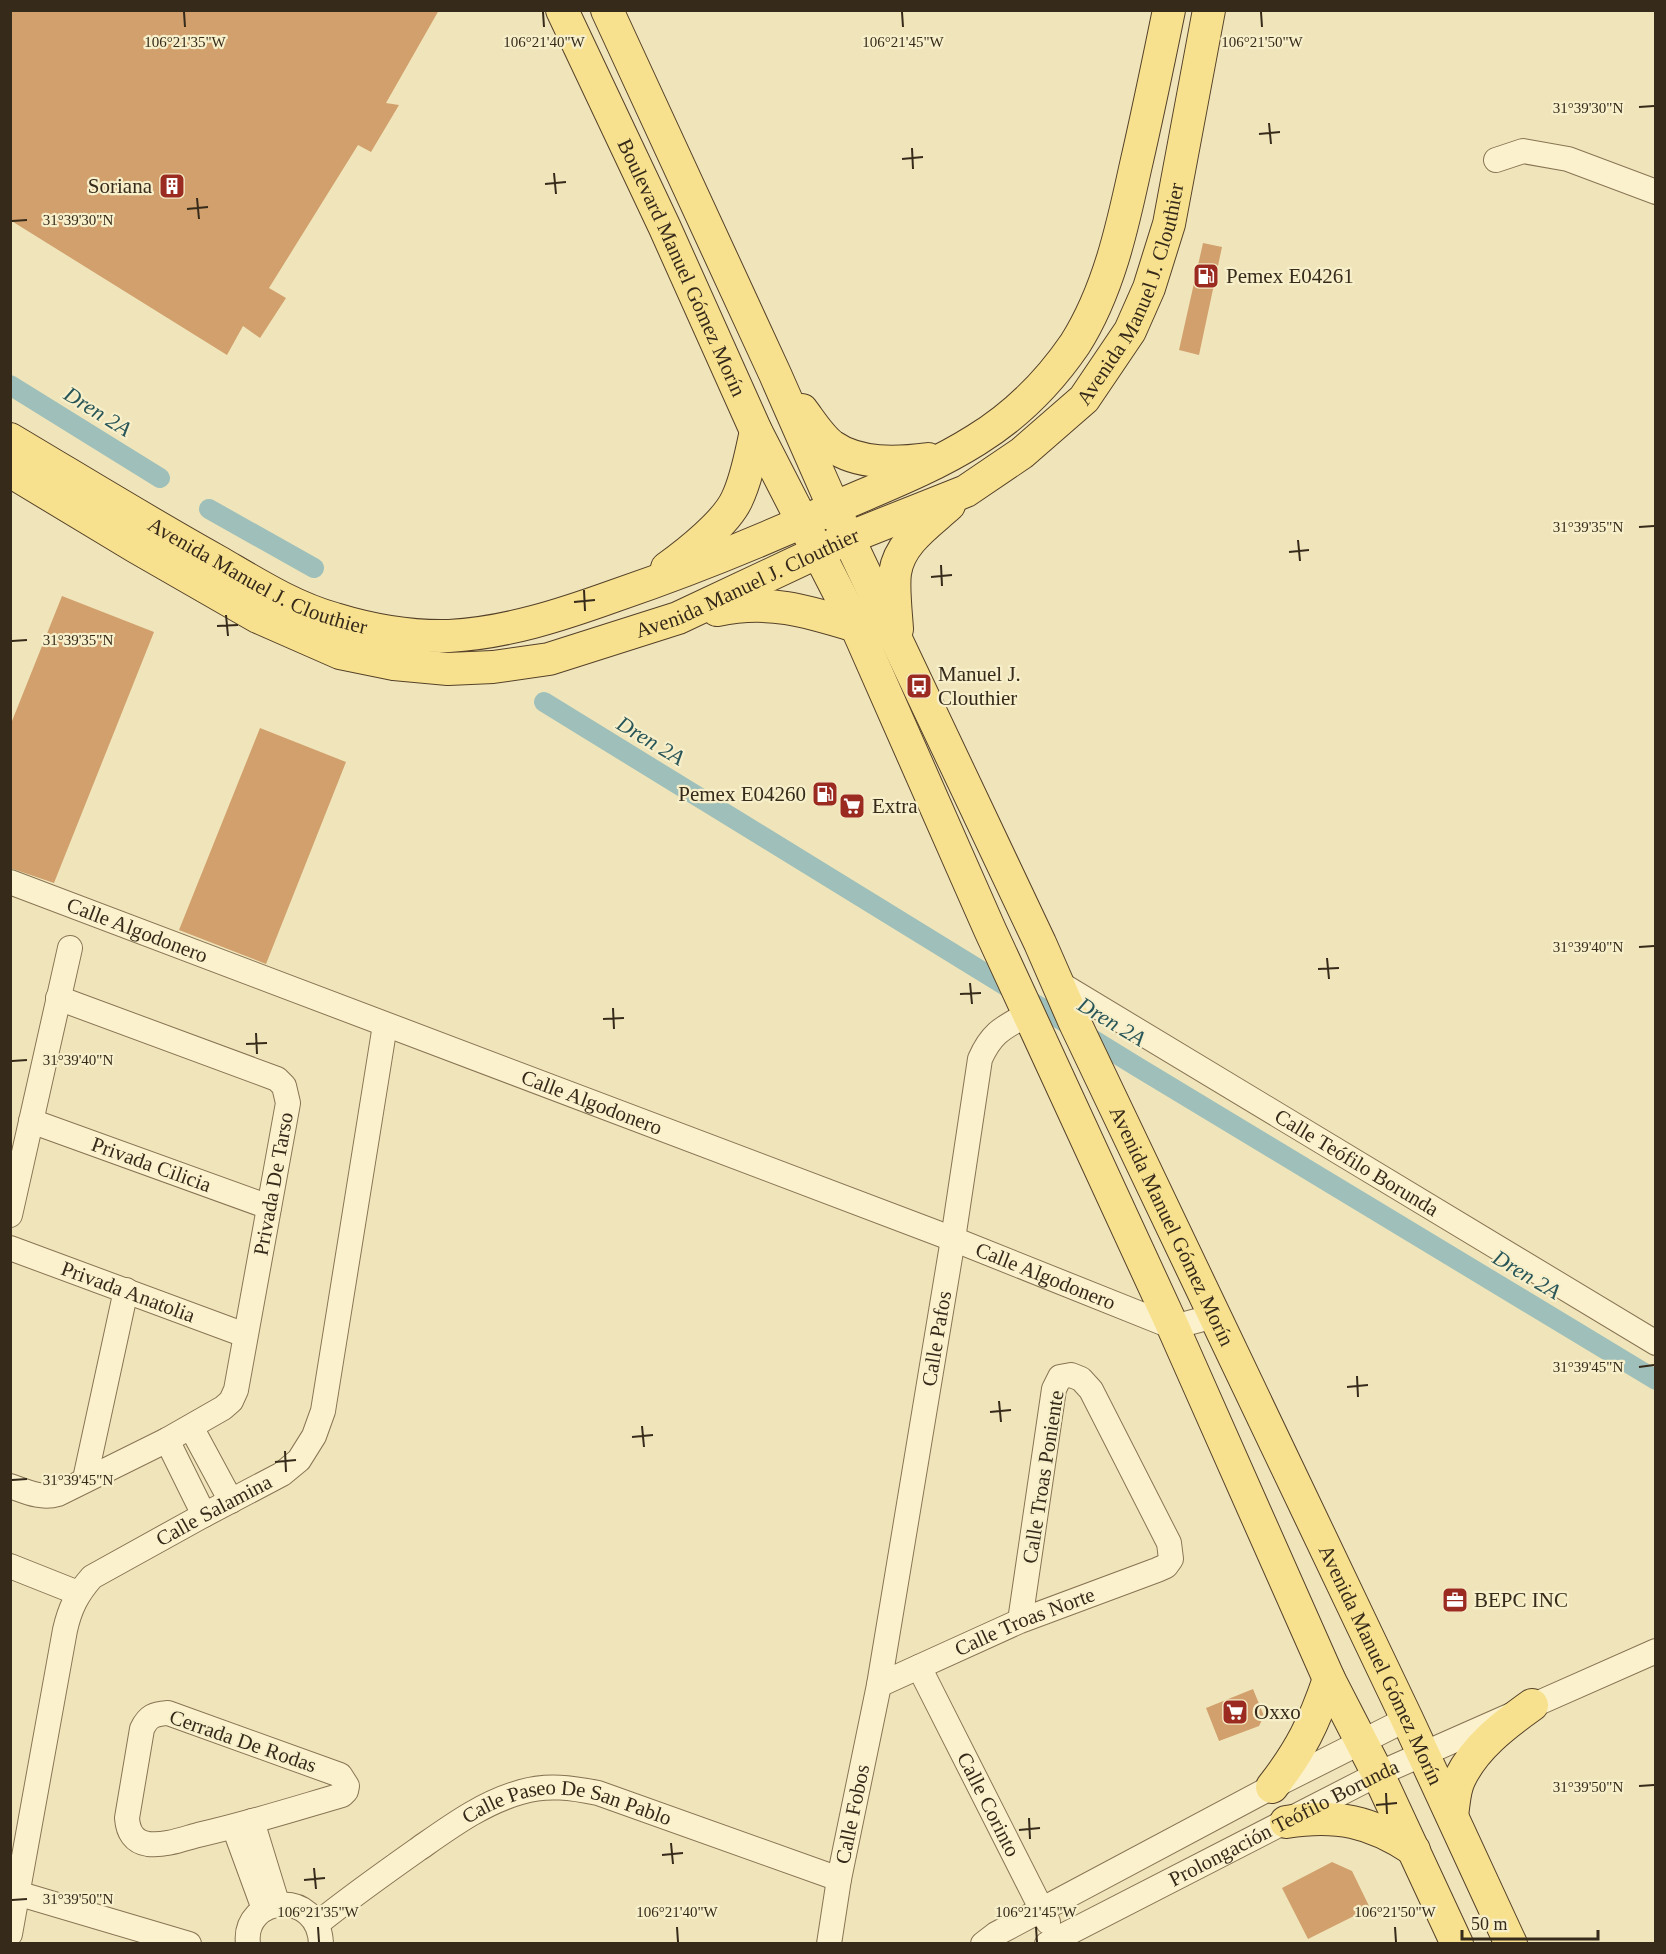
<svg xmlns="http://www.w3.org/2000/svg" width="1666" height="1954" font-family="'Times New Roman',serif">
<style>
.lines{fill:none;stroke-linecap:round;stroke-linejoin:round}
.canal{stroke:#9fc0ba;stroke-width:20}
.building{fill:#d1a06d}
.minor-casing{stroke:#887454;stroke-width:26}
.major-casing{stroke:#554129;stroke-width:34}
.minor{stroke:#fbf2cd;stroke-width:24}
.major{stroke:#f8e18e;stroke-width:32}
.ticks{fill:none;stroke:#362a1a;stroke-width:2}
.labels{text-anchor:middle;stroke-width:4.5;stroke-linejoin:round;paint-order:stroke}
.poi-label{font-size:21px;fill:#362a1a;stroke:#f7efca;text-anchor:start}
.street-label{font-size:21px;fill:#362a1a;stroke:#f7efca}
.water-label{font-size:22px;font-style:italic;fill:#285557;stroke:#f7efca}
.ticks-label{font-size:15px;text-anchor:middle;fill:#362a1a;stroke:#f7efca;stroke-width:4.5;stroke-linejoin:round;paint-order:stroke}
</style>
<rect width="100%" height="100%" fill="#f0e5ba"/>
<g class="lines">
<path class="canal" d="M10,385L160,478
M209,509L314,568
M544,702L1136,1066L1656,1380"/>
</g>
<path class="building" d="M10,10H439L386,103L399,105L371,152L358,145L269,288L286,298L260,338L243,326L227,355L10,220Z
M1203,243L1222,247L1199,355L1179,350Z
M62,596L154,632L54,883L10,868V726Z
M260,728L346,762L266,964L179,930Z
M1253,1689L1264,1716L1259,1726L1219,1741L1206,1708Z
M1332,1862L1352,1871L1370,1908L1308,1939L1282,1888Z"/>
<g class="lines">
<g class="minor-casing">
<g id="minor">
<path d="M1496,160L1523,151L1568,159L1656,192"/>
<path id="s1" d="M10,882L953,1239L1173,1327L1215,1316"/>
<path id="s2" d="M1057,982L1656,1343"/>
<path id="s3" d="M31,1121L269,1207"/>
<path d="M10,1215L70,948"/>
<path id="s4" d="M10,1248L245,1335"/>
<path d="M191,1427L231,1501"/>
<path d="M167,1440L204,1515"/>
<path d="M85,1479L126,1290"/>
<path id="s5" d="M10,1486C27,1492 41,1499 58,1494L167,1440L223,1408L231,1401L236,1390L288,1103L284,1086L277,1079L58,998"/>
<path d="M10,1566L78,1593"/>
<path id="s6" d="M919,1667L1048,1922"/>
<path id="s7" d="M879,1685L1020,1621L1157,1570L1166,1566L1171,1559L1169,1543L1091,1390L1081,1379L1071,1375L1060,1377L1054,1389L1020,1621"/>
<path d="M168,1713L340,1775L347,1786L346,1791L342,1795C294,1809 247,1824 198,1835C183,1839 165,1846 148,1844C134,1842 128,1832 127,1818L142,1729C148,1716 154,1714 168,1713Z"/>
<path d="M252,1821L275,1896"/>
<path d="M234,1827L264,1909"/>
<path d="M10,1891L189,1944"/>
<path id="s8" d="M317,1924C349,1898 383,1874 417,1850C450,1827 482,1803 521,1792C547,1784 573,1788 598,1793L839,1879"/>
<path id="s9" d="M10,1934L65,1630C70,1608 77,1594 92,1577L204,1515L282,1474L299,1460L314,1436L323,1411L385,1025"/>
<path d="M248,1944C242,1895 319,1888 321,1944"/>
<path id="s10" d="M829,1944L839,1879L879,1685L953,1239L980,1059C992,1032 1003,1028 1028,1014"/>
<path d="M983,1944L996,1934L1272,1787L1407,1719"/>
<path id="s11" d="M1047,1944L1378,1774L1656,1651"/>
</g>
</g>
<g class="major-casing">
<g id="major">
<path id="s12" d="M562,10L665,228L756,431L856,626L990,930L1173,1327L1329,1679L1378,1774L1457,1944"/>
<path id="s13" d="M607,10L775,374L834,508L1040,943L1075,1023L1407,1719L1511,1944"/>
<path d="M802,410C811,422 820,437 832,446C859,465 897,463 928,459"/>
<path id="s14" d="M10,439C79,480 147,522 217,561C255,583 292,607 335,619C371,630 411,637 449,636C506,633 561,615 614,596C687,571 759,542 829,510C879,488 930,469 976,440C1015,416 1049,382 1075,344C1108,292 1122,229 1135,169C1147,117 1158,64 1169,10"/>
<path id="s15" d="M10,471L136,547L258,617L340,653L394,664L448,669L493,667L549,659L678,618L848,538L966,491L1022,453L1084,399L1130,331L1149,288L1169,224L1209,10"/>
<path d="M667,568C688,553 727,522 737,499C747,478 751,453 756,431"/>
<path d="M717,610C769,599 807,611 856,626"/>
<path d="M897,629C896,614 893,587 895,573C899,543 928,524 949,505"/>
<path d="M1272,1787C1301,1750 1314,1723 1329,1679"/>
<path d="M1452,1815C1454,1804 1454,1789 1460,1778C1475,1747 1504,1725 1532,1705"/>
<path d="M1286,1822C1336,1814 1371,1821 1414,1850"/>
</g>
</g>
<use href="#minor" class="minor"/>
<use href="#major" class="major"/>
</g>
<path class="ticks" d="M184,12L185,27M543,12L544,27M902,12L903,27M1261,12L1262,27M1639,107L1654,106M1269,123L1271,144M1259,134L1280,132M912,148L913,169M902,159L923,157M554,173L556,194M545,184L566,182M197,198L199,219M187,209L208,207M12,221L27,220M1639,527L1654,526M1298,540L1300,561M1289,552L1309,550M941,565L942,586M931,577L952,575M584,590L585,611M574,602L595,600M226,615L228,636M217,626L238,625M12,641L27,640M1639,947L1654,946M1327,958L1329,979M1318,969L1339,968M970,983L972,1004M960,994L981,993M613,1008L614,1029M603,1019L624,1018M256,1033L257,1054M246,1044L267,1043M12,1061L27,1060M1639,1367L1654,1365M1357,1376L1358,1397M1347,1387L1368,1385M999,1401L1001,1422M990,1412L1011,1410M642,1426L644,1447M632,1437L653,1435M285,1451L286,1472M275,1462L296,1460M12,1480L27,1479M1639,1786L1654,1785M1386,1793L1387,1814M1376,1805L1397,1803M1029,1818L1030,1839M1019,1830L1040,1828M671,1843L673,1864M662,1855L683,1853M314,1868L316,1889M304,1880L325,1878M12,1900L27,1899M318,1927L319,1942M677,1927L678,1942M1036,1927L1037,1942M1395,1927L1396,1942"/>
<defs>
<g id="building-square" transform="scale(1.35)"><rect x="-9" y="-9" width="18" height="18" rx="4" fill="#9b2b20" stroke="#f7efca"/><path d="M-4-6H4V6H1V3H-1V6H-4ZM-2.5-4.3h1.7v1.8h-1.7ZM.8-4.3h1.7v1.8H.8ZM-2.5-1h1.7V.8h-1.7ZM.8-1h1.7V.8H.8Z" fill="#fff"/></g>
<g id="fuel-square" transform="scale(1.35)"><rect x="-9" y="-9" width="18" height="18" rx="4" fill="#9b2b20" stroke="#f7efca"/><path d="M-5.5-6h7V0h2V4h1.3V-2.5L3-4.5l.8-.8L6-3V5H2.5V1h-1V6h-7ZM-4.2-4.7v3.2H.2V-4.7Z" fill="#fff"/></g>
<g id="bus-square" transform="scale(1.35)"><rect x="-9" y="-9" width="18" height="18" rx="4" fill="#9b2b20" stroke="#f7efca"/><path d="M-5-6H5V4H4V6H2V4H-2V6H-4V4H-5ZM-3.5-4V0h7V-4ZM-3.5 1.2v1.5H-2V1.2ZM2 1.2v1.5H3.5V1.2Z" fill="#fff"/></g>
<g id="supermarket-square" transform="scale(1.35)"><rect x="-9" y="-9" width="18" height="18" rx="4" fill="#9b2b20" stroke="#f7efca"/><path d="M-6-5.5h2.5l.6 2H6L4.5 2H-2.5L-4.4-4H-6ZM-1.5 3.2a1.3 1.3 0 1 0 .1 0ZM3 3.2a1.3 1.3 0 1 0 .1 0Z" fill="#fff"/></g>
<g id="office-square" transform="scale(1.35)"><rect x="-9" y="-9" width="18" height="18" rx="4" fill="#9b2b20" stroke="#f7efca"/><path d="M-6-3h4V-5.5h4V-3h4V5H-6ZM-1-4.5V-3h2v-1.5ZM-6 0V1H6V0Z" fill="#fff"/></g>
</defs>
<g fill-rule="evenodd">
<use href="#building-square" x="172" y="186"/>
<use href="#fuel-square" x="1206" y="276"/>
<use href="#bus-square" x="919" y="686"/>
<use href="#fuel-square" x="825" y="794"/>
<use href="#supermarket-square" x="852" y="806"/>
<use href="#office-square" x="1455" y="1600"/>
<use href="#supermarket-square" x="1235" y="1712"/>
</g>
<g class="labels">
<g class="poi-label">
<text x="152" y="193" text-anchor="end">Soriana</text>
<text x="1226" y="283">Pemex E04261</text>
<text x="938" y="681">Manuel J.<tspan x="938" dy="24">Clouthier</tspan></text>
<text x="806" y="801" text-anchor="end">Pemex E04260</text>
<text x="872" y="813">Extra</text>
<text x="1474" y="1607">BEPC INC</text>
<text x="1254" y="1719">Oxxo</text>
</g>
<g class="street-label">
<text dy="7" stroke="none"><textPath href="#s12" startOffset="284">Boulevard Manuel Gómez Morín</textPath></text>
<text dy="7" stroke="none"><textPath href="#s15" startOffset="1305">Avenida Manuel J. Clouthier</textPath></text>
<text dy="7" stroke="none"><textPath href="#s14" startOffset="284">Avenida Manuel J. Clouthier</textPath></text>
<text dy="7" stroke="none"><textPath href="#s15" startOffset="801">Avenida Manuel J. Clouthier</textPath></text>
<text dy="7" stroke="none"><textPath href="#s1" startOffset="136">Calle Algodonero</textPath></text>
<text dy="7" stroke="none"><textPath href="#s1" startOffset="622">Calle Algodonero</textPath></text>
<text dy="7" stroke="none"><textPath href="#s2" startOffset="350">Calle Teófilo Borunda</textPath></text>
<text dy="7" stroke="none"><textPath href="#s3" startOffset="128">Privada Cilicia</textPath></text>
<text dy="7" stroke="none"><textPath href="#s5" startOffset="468">Privada De Tarso</textPath></text>
<text dy="7" stroke="none"><textPath href="#s13" startOffset="1341">Avenida Manuel Gómez Morín</textPath></text>
<text dy="7" stroke="none"><textPath href="#s1" startOffset="1108">Calle Algodonero</textPath></text>
<text dy="7" stroke="none"><textPath href="#s4" startOffset="126">Privada Anatolia</textPath></text>
<text dy="7" stroke="none"><textPath href="#s10" startOffset="615">Calle Pafos</textPath></text>
<text transform="translate(1043 1477) rotate(-81)" y="7">Calle Troas Poniente</text>
<text dy="7" stroke="none"><textPath href="#s9" startOffset="508">Calle Salamina</textPath></text>
<text dy="7" stroke="none"><textPath href="#s7" startOffset="159">Calle Troas Norte</textPath></text>
<text dy="7" stroke="none"><textPath href="#s13" startOffset="1827">Avenida Manuel Gómez Morín</textPath></text>
<text transform="translate(243 1741) rotate(19)" y="7">Cerrada De Rodas</text>
<text dy="7" stroke="none"><textPath href="#s6" startOffset="154">Calle Corinto</textPath></text>
<text dy="7" stroke="none"><textPath href="#s10" startOffset="132">Calle Fobos</textPath></text>
<text dy="7" stroke="none"><textPath href="#s8" startOffset="290">Calle Paseo De San Pablo</textPath></text>
<text dy="7" stroke="none"><textPath href="#s11" startOffset="266">Prolongación Teófilo Borunda</textPath></text>
</g>
<g class="water-label">
<text transform="translate(98 411) rotate(32)" y="8">Dren 2A</text>
<text transform="translate(651 740) rotate(31)" y="8">Dren 2A</text>
<text transform="translate(1112 1021) rotate(31)" y="8">Dren 2A</text>
<text transform="translate(1527 1274) rotate(31)" y="8">Dren 2A</text>
</g>
</g>
<g class="ticks-label">
<text x="185" y="47">106°21'35"W</text>
<text x="544" y="47">106°21'40"W</text>
<text x="903" y="47">106°21'45"W</text>
<text x="1262" y="47">106°21'50"W</text>
<text x="1588" y="113">31°39'30"N</text>
<text x="78" y="225">31°39'30"N</text>
<text x="1588" y="532">31°39'35"N</text>
<text x="78" y="645">31°39'35"N</text>
<text x="1588" y="952">31°39'40"N</text>
<text x="78" y="1065">31°39'40"N</text>
<text x="1588" y="1372">31°39'45"N</text>
<text x="78" y="1485">31°39'45"N</text>
<text x="1588" y="1792">31°39'50"N</text>
<text x="78" y="1904">31°39'50"N</text>
<text x="318" y="1917">106°21'35"W</text>
<text x="677" y="1917">106°21'40"W</text>
<text x="1036" y="1917">106°21'45"W</text>
<text x="1395" y="1917">106°21'50"W</text>
</g>
<rect width="1666" height="1954" fill="none" stroke="#362a1a" stroke-width="24"/>
<path d="M1462 1930v9h136v-9" fill="none" stroke="#362a1a" stroke-width="3"/>
<text x="1471" y="1930" font-size="18" fill="#362a1a" stroke="#f7efca" stroke-width="4.5" paint-order="stroke">50 m</text>
</svg>
